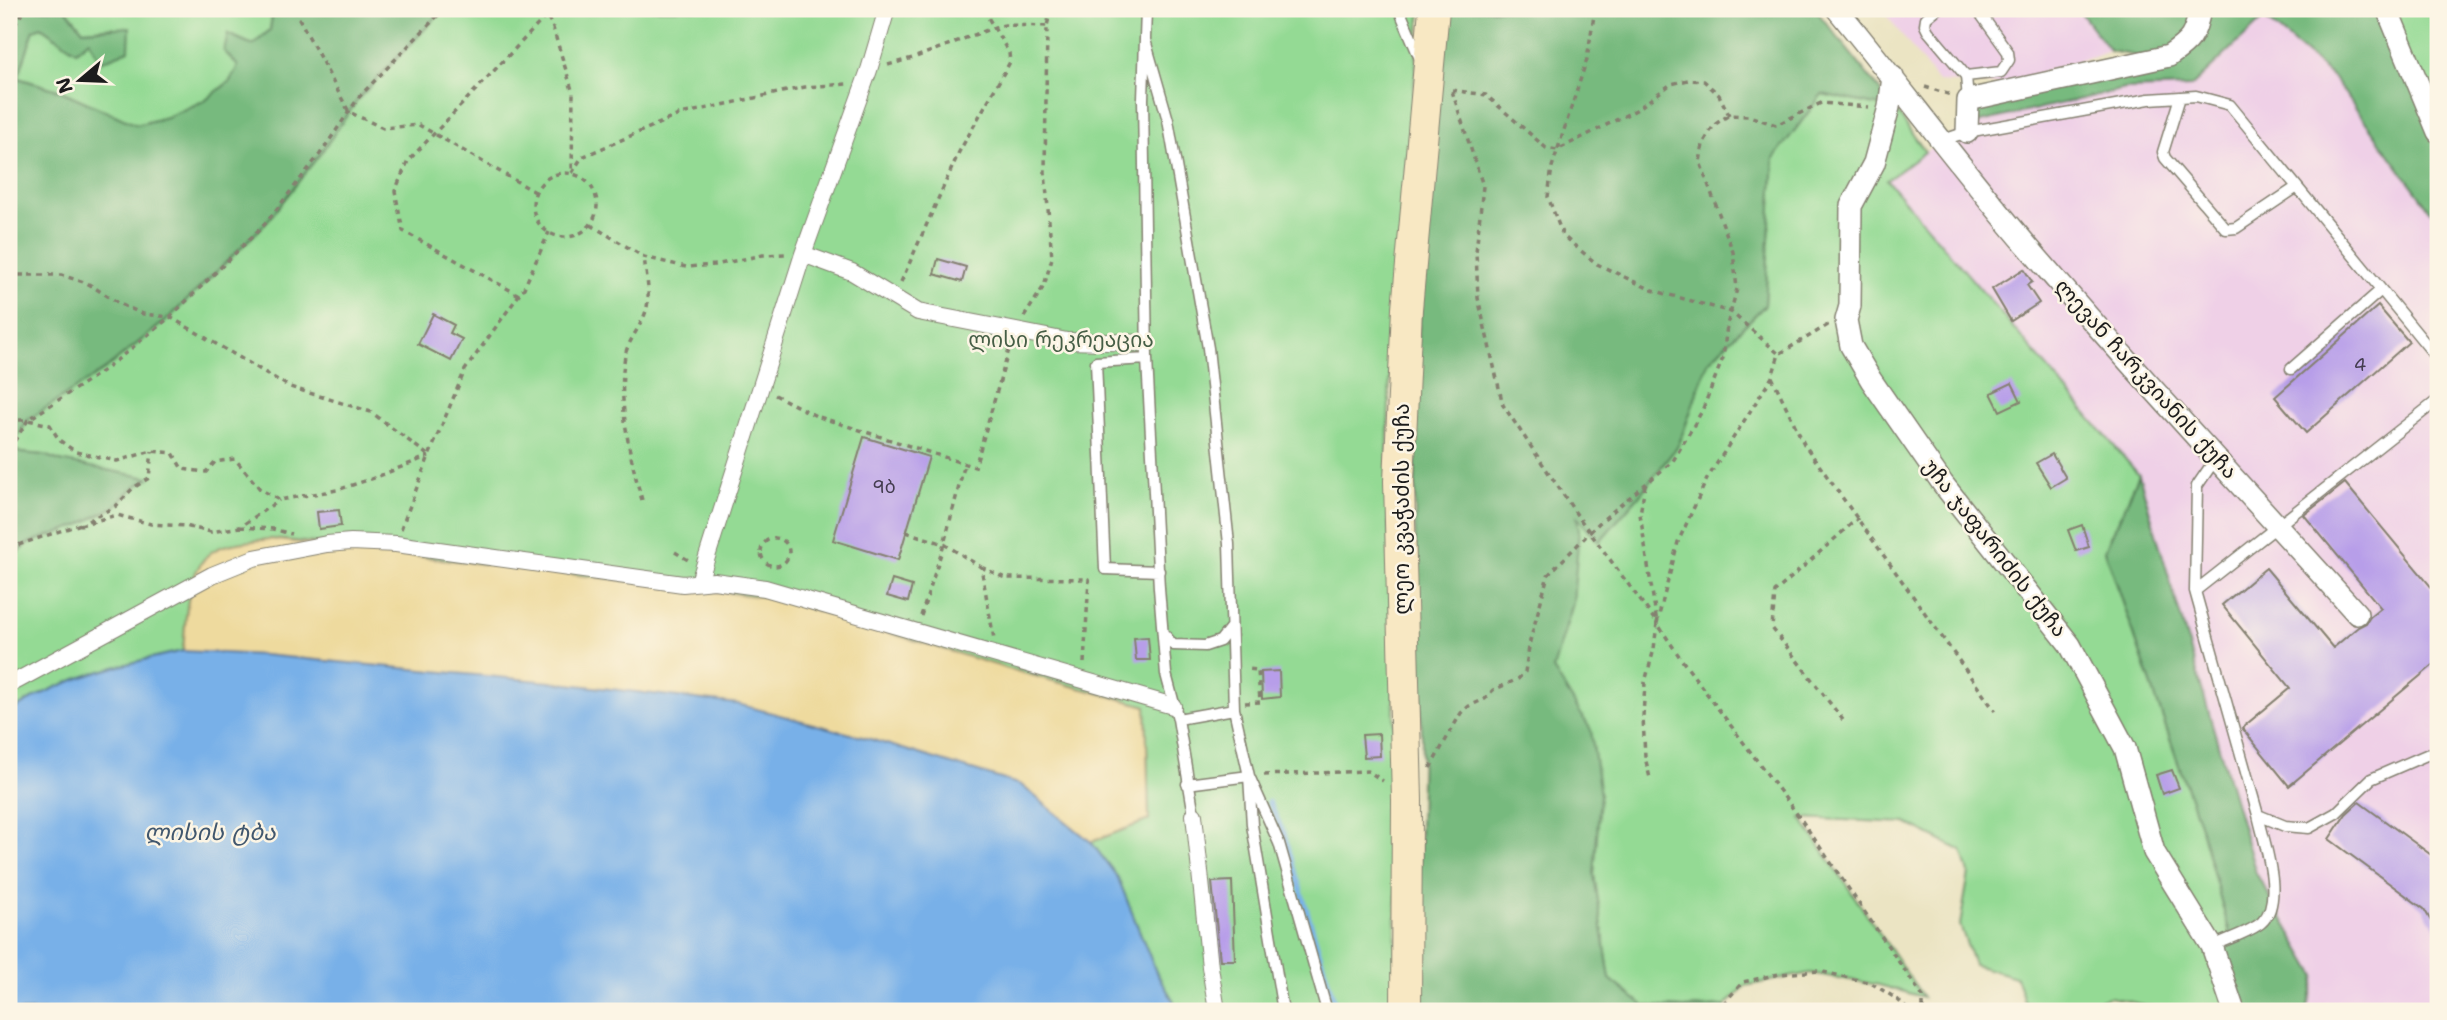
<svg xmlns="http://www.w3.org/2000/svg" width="2447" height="1020" font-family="'Shantell Sans','Noto Sans Georgian',sans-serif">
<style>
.built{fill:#efd0e7}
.green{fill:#94da94;stroke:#587b58;stroke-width:2}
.forest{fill:#77ba7e;stroke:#4a6b4d;stroke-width:2}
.sand{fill:#eeda9e;stroke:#857b5d;stroke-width:2}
.water{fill:#78b0e8;stroke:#4a6682;stroke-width:2}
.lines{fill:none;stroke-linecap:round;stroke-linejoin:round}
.stream{stroke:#78b0e8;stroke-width:5}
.building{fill:#b79ee9}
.service-casing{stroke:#848070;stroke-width:13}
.pedestrian-casing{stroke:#848070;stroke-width:18}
.minor-casing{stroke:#848070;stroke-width:24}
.secondary-casing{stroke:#848070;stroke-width:32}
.path{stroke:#848070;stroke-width:3.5;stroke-dasharray:5 5;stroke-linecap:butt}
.service{stroke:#fff;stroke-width:10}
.pedestrian{stroke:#fff;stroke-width:16}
.minor{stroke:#fff;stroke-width:21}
.secondary{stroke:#f8e8c3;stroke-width:30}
.labels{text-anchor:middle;stroke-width:5;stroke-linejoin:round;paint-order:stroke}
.number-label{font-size:18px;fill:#433c4f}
.park-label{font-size:21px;fill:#465e46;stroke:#fcf5e5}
.street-label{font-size:21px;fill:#1c1c1c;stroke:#fcf5e5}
.water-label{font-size:23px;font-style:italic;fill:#41576e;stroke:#fcf5e5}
</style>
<rect width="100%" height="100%" fill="#fcf5e5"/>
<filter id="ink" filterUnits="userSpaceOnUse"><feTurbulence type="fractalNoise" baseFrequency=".0143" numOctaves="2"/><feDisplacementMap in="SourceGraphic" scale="14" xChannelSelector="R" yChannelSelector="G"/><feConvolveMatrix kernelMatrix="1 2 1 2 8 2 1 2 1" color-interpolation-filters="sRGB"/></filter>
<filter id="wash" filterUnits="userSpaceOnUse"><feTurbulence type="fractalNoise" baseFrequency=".00686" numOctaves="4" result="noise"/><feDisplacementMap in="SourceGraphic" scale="28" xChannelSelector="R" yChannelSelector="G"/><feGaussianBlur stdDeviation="1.57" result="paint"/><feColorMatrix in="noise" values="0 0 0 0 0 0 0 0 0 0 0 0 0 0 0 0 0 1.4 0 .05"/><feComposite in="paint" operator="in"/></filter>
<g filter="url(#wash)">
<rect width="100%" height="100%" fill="#ebe4c3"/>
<path class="built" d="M1882,9H2078L2110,51L2002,85L1938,82Z
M2264,18L2332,76L2438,221V1011H2307L2316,976L2256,873L2139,475L1887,180L1940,141L1976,123L2125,89L2191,87Z"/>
<path class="green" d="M66,9H273L270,30L253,45L228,34L239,66L230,81L206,100L167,117L136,125L61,91L18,78L33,30L41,27L76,51L89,40L114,27L83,30Z
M444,9H1421L1391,342L1387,469L1397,811L1395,1011H1176L1173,1000L1156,972L1118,878L1091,842L1149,820L1146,706L1009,669L533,570L327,544L270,539L219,548L190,584L183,651C123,664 60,678 9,713V560L29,543L80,525L116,506L133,488L44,455L21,453L10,448L28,420L107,368L170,317L265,224L320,154L359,98Z
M2387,9H2438V132Z
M1822,94L1895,109L1925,152L1887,180L2139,475L2105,550L2202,832L2231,937L2234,1011H2171L2110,997L2064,1008L2025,1003L2016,977L1974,965L1960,925L1969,873L1962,851L1906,823L1801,818L1923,997L1879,985L1810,973L1745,986L1726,1006L1683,1008L1644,1006L1610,979L1594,875L1600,795L1553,669L1573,603L1577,515L1599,542L1679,444L1708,362L1765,305L1774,158Z"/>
<path class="forest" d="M9,9H66L83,30L130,27L129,50L100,62L89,40L76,51L41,27L34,30L18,78L61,91L137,125L167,117L206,100L230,81L238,66L224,51L228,34L253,45L270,30L273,9H444L359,98L320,154L265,224L170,317L107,368L28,420L11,448L21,453L44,455L60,461L149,478L133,488L116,506L80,525L29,543L9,560Z
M1445,9H1815L1895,109L1822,94L1774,158L1765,305L1708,362L1679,444L1638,497L1599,542L1577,517L1579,530L1573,603L1553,669L1591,730L1600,795L1594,875L1610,979L1644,1006L1683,1008L1726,1006L1725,1011H1420L1419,873L1422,738L1415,523L1416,360Z
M2078,9H2387L2438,132V221L2332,76L2264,18L2191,87L2125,89L1976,123L1968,100L2170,62L2110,51Z
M2139,475L2256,873L2316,976L2307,1011H2234L2212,946L2231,937L2202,832L2105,550Z"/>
<path class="sand" d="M270,539L775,598L1009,669L1146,706L1149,820L1091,842L1021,785L183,651C186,619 185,560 221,547C236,542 255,541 270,539Z"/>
<path class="water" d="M183,651L264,655L551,682L738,704L870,739L1021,785L1091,842L1118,878L1156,972L1173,1000L1176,1011H9V713C60,678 123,664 183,651Z"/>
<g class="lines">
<path class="stream" d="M1269,802L1284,834L1337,1011"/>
</g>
<g id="blocks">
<path class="building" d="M938,259L966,267L962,282L934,274Z
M2024,269L2032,282L2027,285L2039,303L2011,321L1992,289Z
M2378,306L2409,342L2306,433L2275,397Z
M433,314L454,325L450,333L462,339L451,361L418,344Z
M2012,383L2021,401L2000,411L1991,393Z
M864,437L929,457L898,560L833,540Z
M2052,454L2066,478L2051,487L2036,463Z
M2345,483L2438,595V661L2289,786L2242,728L2290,688L2222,605L2266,568L2333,648L2358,627L2366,623L2370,617L2381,608L2304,515Z
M339,510L341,526L319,529L317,512Z
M2082,525L2089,547L2076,551L2068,530Z
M892,580L912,586L908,602L887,596Z
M1148,637L1150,660H1136L1134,638Z
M1279,671L1280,697L1262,699L1261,672Z
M1379,734L1380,756L1364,757L1362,735Z
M2172,770L2179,788L2162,794L2156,775Z
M2359,802L2438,860V933L2424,909L2329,839L2346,814Z
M1232,881L1235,960H1220L1212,882Z"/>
</g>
</g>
<g filter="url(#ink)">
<use href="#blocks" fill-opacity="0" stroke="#848070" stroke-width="2"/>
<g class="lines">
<g class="service-casing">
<path id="service" d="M1146,9L1143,99L1147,359L1159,588L1166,674L1178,719L1194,815
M1399,9L1421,61
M1937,9L1926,18L1925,25L1928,31L1966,76L1968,100
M1145,40L1168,120L1208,348L1229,544L1234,709L1249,776L1279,843L1327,1011
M1966,76L2001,72L2009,60L2008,52L1977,9
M2180,97L2163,152L2165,158L2226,229L2236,228L2297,187
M1940,141L1967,132L2149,99L2196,96L2230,105L2438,359
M1147,359L1096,362L1105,569L1159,571
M2291,369L2381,290
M2216,458L2197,486L2195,591L2258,815L2285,826L2309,828L2336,813L2371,779L2431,753L2438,755
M2195,591L2438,400
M1165,635L1173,645L1205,646L1220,641L1231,627
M1178,719L1234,709
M1187,784L1249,776L1252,825L1283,1011
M2212,946C2225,940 2253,931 2262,922C2285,900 2264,843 2258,815"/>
</g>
<g class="pedestrian-casing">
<path id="pedestrian" d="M803,254L852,272L918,312L1067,341L1147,343
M699,582L803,254L869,70L887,9
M9,685L212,575L254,558L327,544L351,542L396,544L683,584L714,581L765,588L1173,706
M1194,815L1210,967L1217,1011"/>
</g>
<g class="minor-casing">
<path id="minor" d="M1837,9C1902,88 1962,170 2029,248C2135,373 2248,492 2357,614
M2387,9L2438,132
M1893,77L1889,107L1874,163L1851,206L1850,306L1846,320L1851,346L1871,380L1943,484L2070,645L2125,748L2154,852L2212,946L2234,1011
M1967,132L1968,100L2169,56C2191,41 2195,36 2200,9"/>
</g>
<g class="secondary-casing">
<path id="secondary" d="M1406,1011L1407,800L1399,481L1407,309L1434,9"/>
</g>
<path class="path" d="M294,9L349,112L383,128L419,125L535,192
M543,9L552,25L573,93L572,171
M1595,9L1587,59L1552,167L1548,197L1563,236L1597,264L1652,290L1731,312L1779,354
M9,33L25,9
M888,65L916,57L995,27L1005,25L1047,26
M1925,87L1951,95
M1452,90L1486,95L1546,148L1557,150L1636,110L1671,84L1688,80L1704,81L1719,95L1729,115
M1452,91L1483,186L1476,252L1478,298L1503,405L1577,515L1657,623
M533 205a32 32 0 1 1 64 0a32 32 0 1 1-64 0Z
M572,173L582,157L681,114L805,87L847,84
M591,225L644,257L686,267L715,265L763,255L787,254
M9,275H61L87,283L122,305L143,314L170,317L290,387L371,412L429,456
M901,282L959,152L1010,62L1009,53L983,9
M519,295L403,231L395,191L408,161L547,15L557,9
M1024,317L1044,286L1052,258L1045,172L1047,26L1051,9
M1828,325L1779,354L1772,377L1707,479L1678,542L1657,623L1681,659L1800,818L1923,997V1011
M1772,377L1804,444L1995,711
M775,395L816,416L975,467L1010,346
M9,420H28L50,425L59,440L76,452L117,461L152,451L173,453L182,469L206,472L215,462L235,459L260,489L279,500L337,490L374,478L429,456
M9,447L10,448L28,420L107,368L170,317L265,224L320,154L359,97L444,9
M1645,485L1640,514L1657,623L1654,649L1645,682L1643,717L1645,757L1650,778
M642,500C630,459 617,398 625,356C628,340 641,327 646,311C651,294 646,275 644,257
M88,521L116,506L133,488L149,478L152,451
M80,525L117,515L151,524L185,526L211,532L240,527L279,500
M240,527L273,529L291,534
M401,529L429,456L465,370L524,288L549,232
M906,532L944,544L981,567L994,639
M761 552a14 14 0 1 1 28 0a14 14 0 1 1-28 0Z
M9,548L81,524
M675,552L688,560
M981,567L1005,578L1089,579
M921,616L944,544L965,463
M1084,663L1089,579L1094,576
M1245,703L1260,702L1258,670L1247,669
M1843,720L1772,628L1775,592L1858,518
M1430,768L1461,713L1469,706L1485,699L1493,690L1518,679L1525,672L1530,641L1548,575L1599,523L1673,461L1702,411L1723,358L1727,325L1737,289L1733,252L1700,162L1703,144L1714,125L1729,115L1749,116L1776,125L1821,103L1869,107
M1264,775L1368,771L1383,781
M1705,1011L1723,1004L1743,982L1779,974L1819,971L1871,983L1897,999L1909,1011"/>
<use href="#service" class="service"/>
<use href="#pedestrian" class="pedestrian"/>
<use href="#minor" class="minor"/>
<use href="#secondary" class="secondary"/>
</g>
</g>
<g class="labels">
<g class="number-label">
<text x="2360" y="371">4</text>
<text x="884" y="493">9ბ</text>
</g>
<g class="park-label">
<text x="1061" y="347">ლისი რეკრეაცია</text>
</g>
<g class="street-label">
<text transform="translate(2146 379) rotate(48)" y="7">ლევან ჩარკვიანის ქუჩა</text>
<text transform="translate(1402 509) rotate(-90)" y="7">ლეო კვაჭაძის ქუჩა</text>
<text transform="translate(1995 548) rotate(52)" y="7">უჩა ჯაფარიძის ქუჩა</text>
</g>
<g class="water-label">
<text x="210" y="840">ლისის ტბა</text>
</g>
</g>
<rect width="2447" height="1020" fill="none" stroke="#fcf5e5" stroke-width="35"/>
<g transform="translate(80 80) rotate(251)" stroke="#fcf5e5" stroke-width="5" paint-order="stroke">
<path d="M0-5L12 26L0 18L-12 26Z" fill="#1c1c1c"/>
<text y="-10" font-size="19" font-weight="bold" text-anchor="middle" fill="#1c1c1c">N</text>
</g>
</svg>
